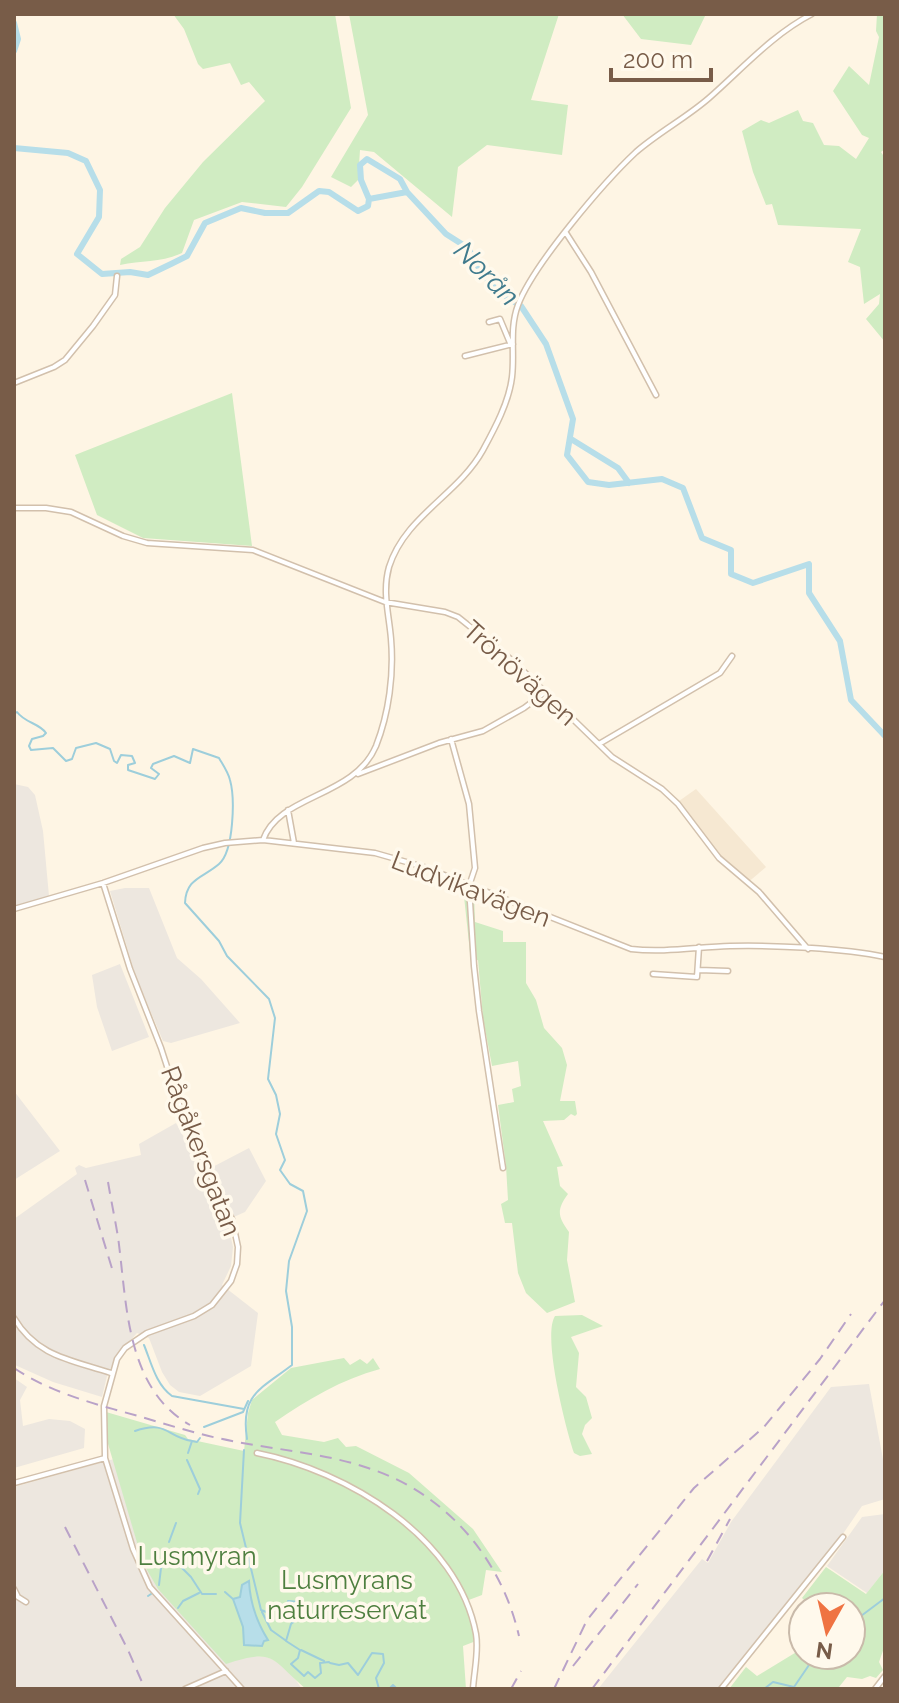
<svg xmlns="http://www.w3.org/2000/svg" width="899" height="1703" font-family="Raleway,sans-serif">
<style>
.residential{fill:#f6e8d2}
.industrial{fill:#ede7df}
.green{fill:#d0ecc2}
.water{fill:#b7dee9;stroke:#9dcedb;stroke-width:2}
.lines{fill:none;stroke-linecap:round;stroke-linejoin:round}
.stream{stroke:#9dcedb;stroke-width:2}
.river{stroke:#b7dee9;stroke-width:6}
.minor-casing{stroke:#d2c0ac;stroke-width:7}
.minor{stroke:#fff;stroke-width:4}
.rail{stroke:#b9a2c8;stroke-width:2;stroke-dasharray:12 8;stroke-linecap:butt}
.labels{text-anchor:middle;stroke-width:7;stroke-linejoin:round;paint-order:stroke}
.street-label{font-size:26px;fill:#785c48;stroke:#fff9ec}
.park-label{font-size:26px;fill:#4e7f3f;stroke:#fff9ec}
.water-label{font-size:28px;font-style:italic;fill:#407b8d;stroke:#fff9ec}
</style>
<rect width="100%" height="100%" fill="#fef5e4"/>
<path class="residential" d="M696,789L766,867L752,879L749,881L721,856L679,801Z"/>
<path class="industrial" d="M14,784L28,787L35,795L43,831L49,896L14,907Z
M125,888H149L177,958L201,979L240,1023L171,1043L163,1041L136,977L110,891Z
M120,964L149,1037L112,1051L97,1007L92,975Z
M14,1091L60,1151L14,1180Z
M176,1123L203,1172L249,1148L266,1181L245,1212L227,1220L233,1247L231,1266L222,1285L258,1313L251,1366L200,1396L179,1392L170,1385L162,1372L149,1338L137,1333L116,1357L107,1376L102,1397L53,1382L15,1365L14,1219L77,1174L75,1168L79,1165L86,1168L141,1155L139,1144Z
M14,1378L27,1387L20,1400L23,1426L49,1419L70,1421L85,1429L84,1448L14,1468Z
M869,1384L885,1470V1499L862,1506L832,1550L721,1689H598L702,1559L708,1563L731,1522L831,1387Z
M114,1459L143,1563L255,1656L267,1657L286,1666L302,1689H14V1487Z
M885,1514V1570L867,1593L827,1566L862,1517Z"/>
<path class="green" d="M173,14H335L351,108L302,187L286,207L242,202L194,220L182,253C161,263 142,260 120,265L121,259L140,247L165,208L203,162L265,101L249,82L241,85L230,63L203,69L198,64L184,29Z
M349,14H559L531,100L568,105L562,155L487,145L458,167L452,217L374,152L360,150L358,180L351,187L331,177L368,115Z
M622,14H706L691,45L641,39Z
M877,14H885V149L881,152L885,158V342L866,319L879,304L880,294L864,304L860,267L848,262L861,229L778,225L772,204L766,205L753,172L742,131L761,120L769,123L798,110L803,121L813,123L824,145L839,146L856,159L869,138L862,135L833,91L849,66L869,85L879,37L876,31Z
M232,393L252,546L143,538L97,515L75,455Z
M463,887L474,893L475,922L503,931V942H526V983L536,1000L544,1028L562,1048L567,1065L560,1101H575L577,1114L575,1116L571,1114L564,1120L543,1121L563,1166L557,1167L560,1186L568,1194C556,1210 558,1217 569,1232L567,1260L575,1302L547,1313L526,1293L518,1273L512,1223H505L501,1204L508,1200L506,1166L498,1105L514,1102L512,1089L521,1086L518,1061L492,1066L483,1018L478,960L471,962Z
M582,1315L603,1326L571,1337L579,1353L576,1387L586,1397L592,1418L585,1425L582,1434L592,1454L580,1456L574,1453C566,1429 542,1336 555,1316Z
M344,1358L350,1365L360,1359L367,1364L373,1358L380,1369C342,1379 307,1400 275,1422L282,1435L324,1442L338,1438L346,1447L356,1446L409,1473L473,1529L502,1572L486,1570L482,1595L466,1601L476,1641L463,1646L466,1689H306C272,1661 276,1647 226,1664L158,1589L143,1563L106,1437V1412L185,1435L188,1439L244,1451L248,1413L252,1400L291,1368Z
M826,1567L866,1594L885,1570V1645L879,1662L883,1670L876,1678L870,1676L862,1679L847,1677L839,1687L832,1689H729L746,1667L757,1676L803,1648V1655H851V1607H813L802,1598Z"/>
<path class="water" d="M249,1581C250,1603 258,1624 268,1640L264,1641L262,1646L244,1645L243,1627L233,1599L240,1597L242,1585Z"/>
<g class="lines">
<path class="stream" d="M14,714L17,712C25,723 39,723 46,733L43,736L32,739L29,746L31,750L53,748L66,761L72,759L76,748L96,743L110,749L114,761L117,763L121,755L132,756L135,763L128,765V770L155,779L159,774L151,768L153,764L174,756L190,763L193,749L219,758C223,765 228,772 230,780C235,798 234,851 219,864C203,878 186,878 185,903L219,941L227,956L269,999L275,1018L268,1079L276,1095L280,1114L276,1134L285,1160L280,1170L290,1184L303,1191L307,1211L289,1261L286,1291L292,1327V1365C261,1389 240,1394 247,1439
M144,1345C151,1362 156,1385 172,1396L244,1409
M204,1427L243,1412L248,1401
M135,1431C168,1420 166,1437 192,1441
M244,1450L240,1523L261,1610L269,1613L271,1608L286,1612L288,1601L300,1602L303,1614L291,1624L286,1641L300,1650L298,1658L291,1664L304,1676L308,1672L315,1678L321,1673L320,1663L329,1662
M188,1453L192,1441L197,1442L200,1438
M187,1460L200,1489L198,1494
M169,1542L176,1523
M179,1565L191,1577L202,1594H216
M159,1585L161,1568L168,1560
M225,1592L233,1599
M148,1596L151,1594
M178,1608L183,1601L199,1593
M262,1612L271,1630L285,1640
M851,1628L857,1619L885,1598
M301,1650L324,1661
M330,1663L339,1665L348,1663L358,1675L372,1653L383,1654L384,1663L376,1678L379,1689
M389,1689L393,1685L397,1689
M764,1689L773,1682L794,1687L809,1665L808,1659L813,1657L826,1667L831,1655"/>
<path class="river" d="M14,23L18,39L14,51
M14,148L68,153L86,161L100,190L99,217L77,254L102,274L130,272L148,275L171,264L187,256L205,223L241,208L265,213H288L319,191L329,192L358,211L368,206L369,199L407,192L446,234L468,248L481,272L497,291L521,306L546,344L573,419L567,455L588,482L609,485L662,479L683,488L702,538L731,550V574L753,583L809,564V593L840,641L851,700L885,736
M369,199L361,180L360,165L367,159L400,179L407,192
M571,439L618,468L629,483"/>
<g class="minor-casing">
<path id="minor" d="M566,233L591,272L656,395
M489,322L500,319L510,343
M465,356L513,344
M14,383L54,367L65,360L93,326L115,295L117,276
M14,508H46L71,512L123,536L147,543L253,550L385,602L445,612L458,617L513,661L612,757L662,789L678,804L719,858L759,892L808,949
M451,739L469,804L475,868L469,886L474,966L479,1011L503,1168
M599,744L720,673L732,656
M358,774L439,743L483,731L524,708L544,693
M288,810L294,843
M263,840C279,794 354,798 376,746C389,713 394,674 391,639C389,614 382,592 389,567C405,516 458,495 483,450C495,428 509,402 512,377C515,353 509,329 518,305C533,265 604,182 636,152C659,132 686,118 709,98C742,69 773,34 812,14
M103,883L130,969L161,1048L186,1125L232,1219L238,1247L237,1264L231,1281L212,1305L194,1316L147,1333L125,1348L117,1359L104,1406L105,1458L133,1549L150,1587L242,1689
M14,909L103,883L203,848L225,843L263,840L375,853L424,867L631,949C664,953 697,947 730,946C773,945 843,948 885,957
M699,970L728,971
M653,974L697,977L699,947
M14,1318C37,1357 72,1360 111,1373
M257,1453C347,1471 458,1537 476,1634C479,1652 474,1671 473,1689
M14,1483L105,1458
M14,1589L18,1597L26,1602
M185,1689L226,1671
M721,1689L843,1537
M875,1689L885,1676"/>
</g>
<use href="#minor" class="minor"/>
<path class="rail" d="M85,1180L114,1275
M108,1182C111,1200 115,1219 118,1237C127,1302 125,1388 190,1425
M14,1368C51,1393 95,1404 138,1416C169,1425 200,1435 232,1441C277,1450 324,1453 368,1468C446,1493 501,1558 519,1636
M65,1527L128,1650L145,1689
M707,1561L730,1519
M573,1666L638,1584
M511,1689L521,1671
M554,1689L587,1620L694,1488L764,1427L820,1359L851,1314
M592,1689L885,1300"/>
</g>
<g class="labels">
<g class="street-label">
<text transform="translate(520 673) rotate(42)" y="9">Trönövägen</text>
<text transform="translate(471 889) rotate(21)" y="9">Ludvikavägen</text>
<text transform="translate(201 1151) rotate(69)" y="9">Rågåkersgatan</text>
</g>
<g class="park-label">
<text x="197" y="1565">Lusmyran</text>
<text x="347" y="1589">Lusmyrans<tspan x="347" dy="30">naturreservat</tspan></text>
</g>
<g class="water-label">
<text transform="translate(487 273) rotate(45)" y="10">Norån</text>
</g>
</g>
<rect width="899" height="1703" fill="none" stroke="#785c48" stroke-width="32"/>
<g transform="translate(827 1631) rotate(188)"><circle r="38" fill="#fff9ec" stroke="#c9baaa" stroke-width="2"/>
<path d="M0-6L14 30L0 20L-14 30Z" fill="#ef7342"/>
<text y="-12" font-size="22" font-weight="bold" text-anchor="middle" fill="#785c48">N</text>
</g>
<path d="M611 68v12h100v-12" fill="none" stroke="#785c48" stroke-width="4"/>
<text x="623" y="68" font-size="24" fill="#785c48" stroke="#fff9ec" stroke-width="6" paint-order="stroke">200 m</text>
</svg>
